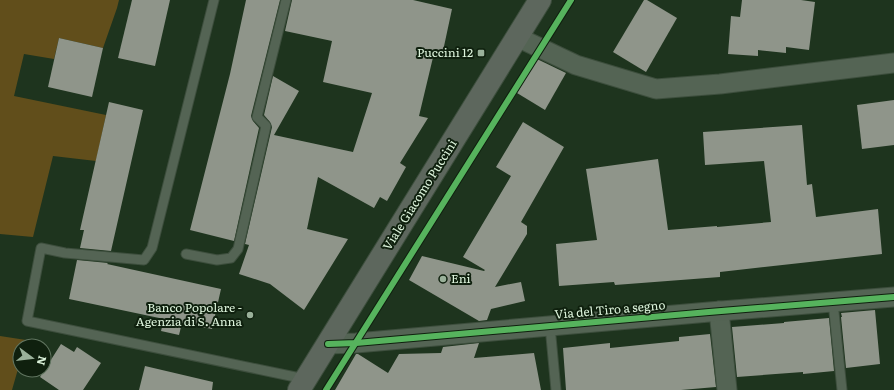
<svg xmlns="http://www.w3.org/2000/svg" width="894" height="390" viewBox="0 0 894 390" font-family="Literata,serif">
<style>
.green{fill:#614e1b}
.building{fill:#8f958a}
.lines{fill:none;stroke-linecap:round;stroke-linejoin:round}
.service-casing{stroke:#3d4e3d;stroke-width:11}
.minor-casing{stroke:#3d4e3d;stroke-width:21}
.primary-casing{stroke:#3d4e3d;stroke-width:24}
.service{stroke:#546454;stroke-width:9}
.minor{stroke:#546454;stroke-width:19}
.primary{stroke:#5d675d;stroke-width:22}
.cycleway-casing{stroke:#0f200e;stroke-width:8}
.cycleway{stroke:#56b35d;stroke-width:6}
.poi-dot{fill:#9ab19a;stroke:#0f200e;stroke-width:1.5}
.labels{text-anchor:middle;stroke-width:4;stroke-linejoin:round;paint-order:stroke}
.poi-label{font-size:12px;fill:#ddf4dc;stroke:#0f200e;text-anchor:end}
.street-label{font-size:12px;fill:#ddf4dc;stroke:#0f200e}
</style>
<rect width="100%" height="100%" fill="#1e341e"/>
<!-- green -->
<g class="green">
<path d="M0,0H119L117,8L103,48L59,38L54,59L24,54L14,96L106,115L96,161L53,156L33,237L0,234Z"/>
<path d="M0,336L26,340L24,346H20V362L12,390H0Z"/>
</g>
<!-- building -->
<g class="building">
<path d="M132,0H170L155,66L118,58Z"/>
<path d="M246,0H280L251,116L253,121L259,128L234,241L190,230L230,74Z"/>
<path d="M292,0H413L452,9L443,51L435,49L419,116L428,118L400,163L406,167L387,201L380,197L374,208L318,177L307,229L348,239L304,310L270,284L239,274L249,245L245,244L272,127L270,122L264,115L273,76L299,91L274,135L353,152L372,93L323,82L332,41L285,31Z"/>
<path d="M644,0H647L677,18L646,72L613,52Z"/>
<path d="M742,0H801L815,2L809,50L786,47V53L758,50V56L728,54L731,16L740,17Z"/>
<path d="M59,38L103,48L92,97L48,87Z"/>
<path d="M537,59L566,73L545,110L517,93Z"/>
<path d="M894,100V145L862,149L857,105Z"/>
<path d="M109,102L143,110L111,251L80,248L84,230H80Z"/>
<path d="M523,122L564,147L521,222L527,226V234L495,287L521,282L525,301L491,309L487,320L479,321L409,280L422,256L484,271L485,270L463,257L511,176L496,167Z"/>
<path d="M802,125L807,185L812,184L816,217L878,209L882,254L720,272V277L615,285L614,282L559,286L556,244L597,240L586,169L658,159L668,230L717,226V227L771,222L764,161L705,165L703,132Z"/>
<path d="M77,260L108,263L107,264L221,289L212,329L182,323L179,335L161,331L164,319L69,299Z"/>
<path d="M875,310L880,364L846,368L841,317H842L841,313Z"/>
<path d="M829,318L834,371L803,374V372L737,377L732,327L784,323V322Z"/>
<path d="M710,334L716,387L681,390H566L563,348L610,343V348L679,341V337Z"/>
<path d="M479,343L474,358L534,353L541,390H335L356,354H358L388,373L399,354L441,353L443,347Z"/>
<path d="M61,344L74,352L77,347L101,363L83,390H59L40,377Z"/>
<path d="M145,366L213,382L212,390H139Z"/>
</g>
<g class="lines">
<defs>
<g id="service">
<path d="M214,0L152,248L144,260L65,253L41,248L27,321L305,379"/>
<path d="M186,254L217,260L231,258L238,249L266,126L257,117L286,0"/>
<path d="M833,302L842,390"/>
<path d="M550,326L556,390"/>
</g>
<g id="minor">
<path d="M517,37L576,65L656,89L720,84L894,63"/>
<path d="M719,311L727,390"/>
<path d="M328,344L356,343L709,312L894,297"/>
</g>
<path id="primary" d="M299,390L540,0"/>
</defs>
<!-- service casing -->
<use href="#service" class="service-casing"/>
<!-- minor casing -->
<use href="#minor" class="minor-casing"/>
<!-- primary casing -->
<use href="#primary" class="primary-casing"/>
<!-- service -->
<use href="#service" class="service"/>
<!-- minor -->
<use href="#minor" class="minor"/>
<!-- primary -->
<use href="#primary" class="primary"/>
<defs>
<g id="cycleway">
<path d="M328,344L356,343L709,312L894,297"/>
<path d="M326,390L571,0"/>
</g>
</defs>
<!-- cycleway casing -->
<use href="#cycleway" class="cycleway-casing"/>
<!-- cycleway -->
<use href="#cycleway" class="cycleway"/>
</g>
<!-- markers -->
<g class="poi-dot">
<rect x="477" y="49" width="8" height="8" rx="2"/>
<circle cx="443" cy="279" r="4"/>
<circle cx="250" cy="315" r="4"/>
</g>
<g class="labels">
<!-- poi labels -->
<g class="poi-label">
<text x="473" y="57">Puccini 12</text>
<text x="451" y="283" text-anchor="start">Eni</text>
<text x="242" y="312">Banco Popolare -<tspan x="242" dy="14">Agenzia di S. Anna</tspan></text>
</g>
<!-- street labels -->
<g class="street-label">
<text transform="translate(420 195) rotate(-58)" y="4">Viale Giacomo Puccini</text>
<text transform="translate(610 310) rotate(-5)" y="4">Via del Tiro a segno</text>
</g>
</g>
<!-- north arrow -->
<g transform="translate(32 358) rotate(105)"><circle r="19" fill="#0f200e" stroke="#617560"/>
<path d="M0-3L7 15L0 10L-7 15Z" fill="#9ab19a"/>
<text y="-6" font-size="11" font-weight="bold" text-anchor="middle" fill="#ddf4dc">N</text>
</g>
</svg>
